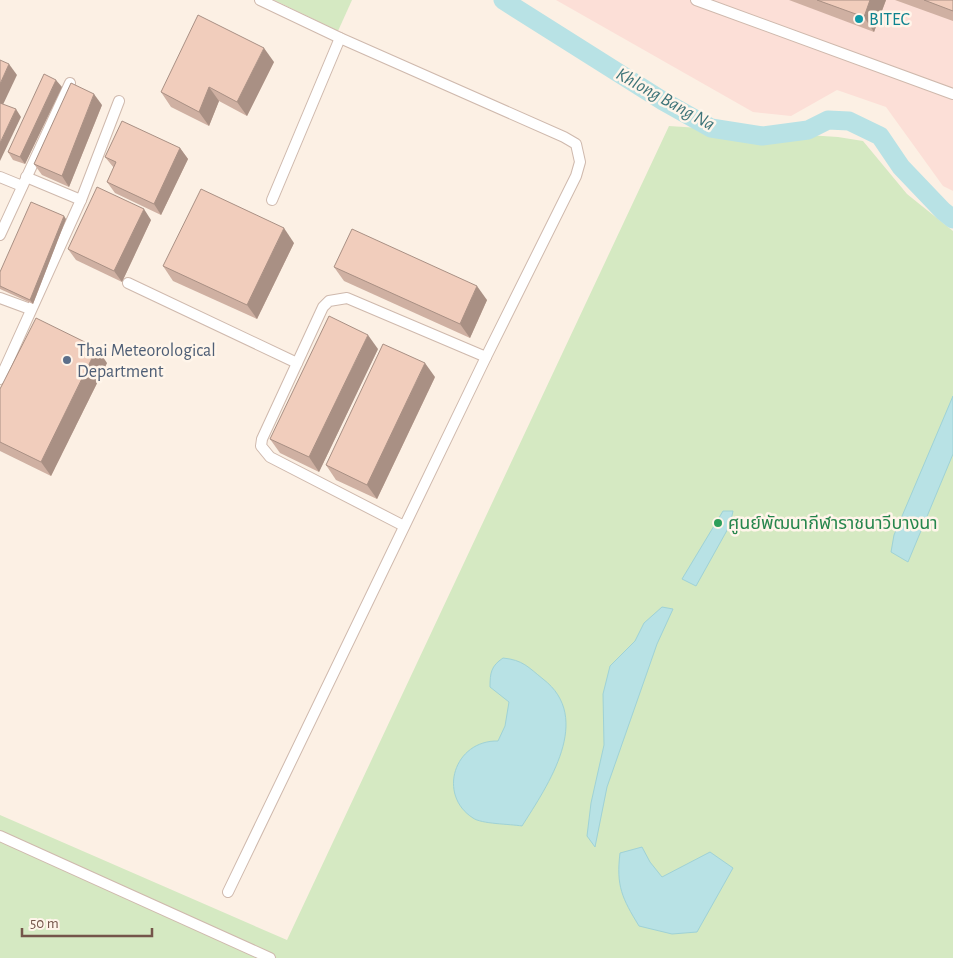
<svg xmlns="http://www.w3.org/2000/svg" width="953" height="958" viewBox="0 0 953 958" font-family="'Alegreya Sans','Noto Sans Thai',sans-serif">
<style>
.commercial{fill:#fcdfd7}
.green{fill:#d5e9c2}
.water{fill:#b8e2e5;stroke:#9fd2d6}
.lines{fill:none;stroke-linecap:round;stroke-linejoin:round}
.canal{stroke:#b8e2e5;stroke-width:19}
.service-casing{stroke:#cfb9ad;stroke-width:12}
.service{stroke:#fff;stroke-width:10}
.wall{fill:#cfb0a2}
.shaded-wall{fill:#a99084}
.building{fill:#f1cdbc;stroke:#a99084}
.culture-dot{fill:#0f9aa8;stroke:#fff5ea;stroke-width:2}
.service-dot{fill:#5c6f8a;stroke:#fff5ea;stroke-width:2}
.leisure-dot{fill:#2e9e5b;stroke:#fff5ea;stroke-width:2}
.labels{text-anchor:middle;stroke-width:5;stroke-linejoin:round;paint-order:stroke}
.culture-label{font-size:18px;fill:#0d838f;stroke:#fff5ea;text-anchor:start}
.service-label{font-size:18px;fill:#4e5e75;stroke:#fff5ea;text-anchor:start}
.leisure-label{font-size:18px;fill:#27864d;stroke:#fff5ea;text-anchor:start}
.water-label{font-size:19px;font-style:italic;fill:#3e7479;stroke:#fff5ea}
</style>
<rect width="100%" height="100%" fill="#fcf0e4"/>
<!-- commercial -->
<path class="commercial" d="M556,0H953V191L943,186L886,107L837,90L791,116L753,112Z"/>
<!-- green -->
<g class="green">
<path d="M274,0H352L338,31Z"/>
<path d="M669,126L838,137L863,141L907,194L953,231V958H0V815L287,940Z"/>
</g>
<!-- water -->
<g class="water">
<path d="M953,396V454L908,562L891,552L894,535Z"/>
<path d="M723,511H733L730,525L696,586L682,579Z"/>
<path d="M662,607L673,609L657,644L607,787L595,847L587,836L591,803L604,745L603,694L610,666L635,641L644,623Z"/>
<path d="M503,658C523,660 528,667 543,679C594,718 548,785 522,826C510,824 481,824 473,818C437,795 454,740 498,741L505,726L509,702L490,687C490,673 491,666 503,658Z"/>
<path d="M642,847L650,862L662,877L710,852L733,868L697,932L672,934L639,926C622,898 616,886 620,853Z"/>
</g>
<g class="lines">
<!-- canal -->
<path class="canal" d="M503,0L663,101L711,128L762,136L808,130L828,120L849,121L880,136L901,167L943,211L953,219"/>
<defs>
<g id="service">
<path d="M696,0L953,94"/>
<path d="M0,177L22,186"/>
<path d="M26,177L81,200"/>
<path d="M272,200L340,38"/>
<path d="M0,235L70,83"/>
<path d="M128,283L297,363"/>
<path d="M0,298L30,309"/>
<path d="M0,379L81,200L119,101"/>
<path d="M404,526L270,457L261,446L262,439L323,307L329,301L347,298L486,357"/>
<path d="M0,836L270,958"/>
<path d="M228,892L486,357L576,176L580,162L576,144L564,137L340,38L260,0"/>
</g>
</defs>
<!-- service casing -->
<use href="#service" class="service-casing"/>
<!-- service -->
<use href="#service" class="service"/>
</g>
<!-- wall -->
<g class="wall">
<path d="M789,0H886L874,32Z"/>
<path d="M895,0H953V21Z"/>
<path d="M274,62L247,116L219,101L209,126L171,107L161,92Z"/>
<path d="M62,87L25,164L13,160L8,152Z"/>
<path d="M102,105L69,187L42,175L34,164Z"/>
<path d="M180,148L188,159L161,215L115,193L107,182L114,168L105,157Z"/>
<path d="M66,219L33,304L0,289V272Z"/>
<path d="M151,220L122,282L76,260L68,249Z"/>
<path d="M294,243L257,319L173,281L163,266Z"/>
<path d="M334,267L487,300L470,338L344,281Z"/>
<path d="M378,349L319,472L280,453L270,439Z"/>
<path d="M107,363L51,476L0,451V389Z"/>
<path d="M435,377L377,499L336,480L326,465Z"/>
</g>
<!-- shaded-wall -->
<g class="shaded-wall">
<path d="M870,0H886L874,32L864,17Z"/>
<path d="M264,48L274,62L247,116L237,102Z"/>
<path d="M9,64L17,75L0,111V84Z"/>
<path d="M56,80L62,87L25,164L20,157Z"/>
<path d="M209,87L219,101L209,126L199,112Z"/>
<path d="M94,94L102,105L69,187L62,176Z"/>
<path d="M16,109L21,117L0,161V143Z"/>
<path d="M180,148L188,159L161,215L154,204Z"/>
<path d="M144,209L151,220L122,282L114,271Z"/>
<path d="M64,216L66,219L33,304L30,300Z"/>
<path d="M284,228L294,243L257,319L247,305Z"/>
<path d="M477,286L487,300L470,338L460,324Z"/>
<path d="M368,335L378,349L319,472L309,457Z"/>
<path d="M97,348L107,363L51,476L41,462Z"/>
<path d="M425,363L435,377L377,499L367,485Z"/>
</g>
<!-- building -->
<g class="building">
<path d="M817,0H870L864,17Z"/>
<path d="M924,0H953V11Z"/>
<path d="M198,15L264,48L237,102L209,87L199,112L161,92Z"/>
<path d="M0,60L9,64L0,84Z"/>
<path d="M44,74L56,80L20,157L8,152Z"/>
<path d="M71,83L94,94L62,176L34,164Z"/>
<path d="M0,103L16,109L0,143Z"/>
<path d="M122,121L180,148L154,204L107,182L116,162L105,157Z"/>
<path d="M97,187L144,209L114,271L68,249Z"/>
<path d="M201,189L284,228L247,305L163,266Z"/>
<path d="M31,202L64,216L30,300L0,286V272Z"/>
<path d="M352,229L477,286L460,324L334,267Z"/>
<path d="M329,316L368,335L309,457L270,439Z"/>
<path d="M36,318L97,348L41,462L0,442V389Z"/>
<path d="M383,344L425,363L367,485L326,465Z"/>
</g>
<!-- markers -->
<circle class="culture-dot" cx="859" cy="19" r="5"/>
<circle class="service-dot" cx="67" cy="360" r="5"/>
<circle class="leisure-dot" cx="718" cy="523" r="5"/>
<g class="labels">
<!-- culture labels -->
<g class="culture-label">
<text x="869" y="25">BITEC</text>
</g>
<!-- service labels -->
<g class="service-label">
<text x="77" y="356">Thai Meteorological<tspan x="77" dy="21">Department</tspan></text>
</g>
<!-- leisure labels -->
<g class="leisure-label">
<text x="728" y="529">ศูนย์พัฒนากีฬาราชนาวีบางนา</text>
</g>
<!-- water labels -->
<g class="water-label">
<text transform="translate(666 98) rotate(29)" y="7">Khlong Bang Na</text>
</g>
</g>
<!-- scale -->
<path d="M22 928v8h130v-8" fill="none" stroke="#74554a" stroke-width="2.5"/>
<text x="30" y="928" font-size="15" fill="#74554a" stroke="#fff5ea" stroke-width="4" paint-order="stroke">50 m</text>
</svg>
